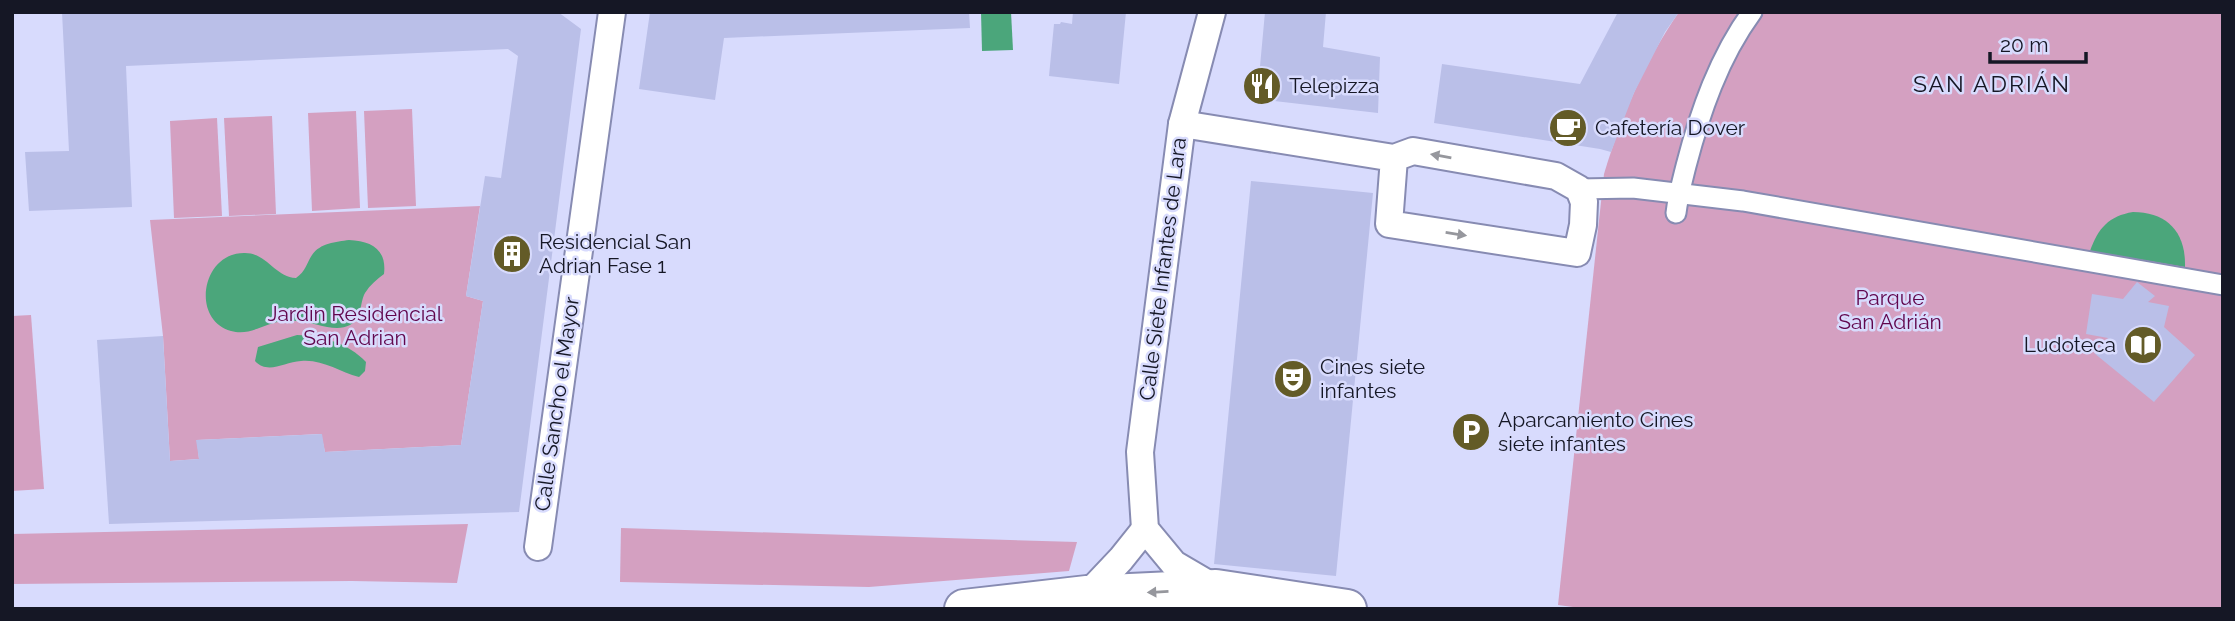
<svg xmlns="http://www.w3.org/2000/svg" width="2235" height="621" viewBox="0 0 2235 621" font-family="Raleway,sans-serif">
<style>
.green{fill:#d4a0c1}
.water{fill:#4ba67b}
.building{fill:#babfe8}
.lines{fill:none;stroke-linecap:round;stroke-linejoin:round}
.pedestrian-casing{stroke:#878bb2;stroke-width:23}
.minor-casing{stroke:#878bb2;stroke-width:30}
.primary-casing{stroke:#878bb2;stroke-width:42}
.pedestrian{stroke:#fff;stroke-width:19}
.minor{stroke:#fff;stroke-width:26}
.primary{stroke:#fff;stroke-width:38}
.oneway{fill:#96979d}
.labels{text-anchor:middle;stroke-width:5;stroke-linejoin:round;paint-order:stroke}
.poi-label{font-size:21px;fill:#151725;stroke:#d8dbfd;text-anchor:start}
.street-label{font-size:21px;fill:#151725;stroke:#d8dbfd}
.park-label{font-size:21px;fill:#61064d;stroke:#d8dbfd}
.neighbourhood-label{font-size:23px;letter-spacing:2px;fill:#151725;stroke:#d8dbfd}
</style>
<rect width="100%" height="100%" fill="#d8dbfd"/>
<!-- green -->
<g class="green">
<path d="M1679,12H2223V609H1588L1558,605L1604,174C1621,117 1645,61 1679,12Z"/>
<path d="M412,109L416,206L368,208L364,111Z"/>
<path d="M356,111L360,208L312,211L308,113Z"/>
<path d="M272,116L276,214L229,216L224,118Z"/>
<path d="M217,118L222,216L174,218L170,121Z"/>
<path d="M480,206L466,296L483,301L461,445L325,452L321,434L197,440L199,459L170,461L163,336L150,220Z"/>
<path d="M31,315L44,489L12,491V316Z"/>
<path d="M468,524L457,583L352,581L12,584V534Z"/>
<path d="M621,528L1077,542L1069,571L869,587L620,582Z"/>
</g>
<!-- water -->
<g class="water">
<path d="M981,12H1011L1013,50L982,51Z"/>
<path d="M2133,212C2167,212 2186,232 2185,267L2090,251C2098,228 2109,216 2133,212Z"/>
<path d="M349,240C371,241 387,249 384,274C377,279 370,285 365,293C359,304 363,318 350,325C335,333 314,322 298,321C293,321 287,320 282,321C263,324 250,336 231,331C190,319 202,252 245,253C267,253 275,277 296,278C306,271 306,264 312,255C320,243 336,242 349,240Z"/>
<path d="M297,335C323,336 348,343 366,362L365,371L359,377C339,372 323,359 301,361C284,362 268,375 255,361L258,347Z"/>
</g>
<!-- building -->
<g class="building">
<path d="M62,12H558L581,29L519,512L109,524L97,340L163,336L170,461L199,459L196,440L322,434L325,452L461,445L483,301L466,296L485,176L501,178L518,56L508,49L126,66L132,207L29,211L25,152L69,151Z"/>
<path d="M650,12H969L970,28L724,38L715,100L639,89Z"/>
<path d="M1073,12H1126L1119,84L1049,76L1054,24H1060L1061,22L1072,24Z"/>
<path d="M1265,12H1326L1323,47L1380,57L1378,113L1257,99Z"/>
<path d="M1618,12H1679L1665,32L1634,93L1611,152L1600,149L1434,123L1442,64L1580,84Z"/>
<path d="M1251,181L1373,193L1336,576L1214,564Z"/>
<path d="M2137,282L2155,296L2148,302L2169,306L2164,327L2195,355L2154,402L2094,353L2108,338L2086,334L2092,294L2123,299Z"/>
</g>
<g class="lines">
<defs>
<g id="pedestrian">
<path d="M1579,189L1633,188L1743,201L2223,285"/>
<path d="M1676,213C1678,196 1682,182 1686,166C1700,112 1719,57 1752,12"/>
</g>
<g id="minor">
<path d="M1212,12L1182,124L1140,452L1145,529L1174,564L1215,588"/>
<path d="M1182,124L1394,158L1413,151L1556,176L1579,189L1584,202L1583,225L1577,253L1389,224L1394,158"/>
<path d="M538,547L612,12"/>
<path d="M1087,595L1121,559L1145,529"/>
</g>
<path id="primary" d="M964,609L1087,595L1216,589L1347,609"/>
</defs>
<!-- pedestrian casing -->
<use href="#pedestrian" class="pedestrian-casing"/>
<!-- minor casing -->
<use href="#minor" class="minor-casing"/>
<!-- primary casing -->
<use href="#primary" class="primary-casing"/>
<!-- pedestrian -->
<use href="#pedestrian" class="pedestrian"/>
<!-- minor -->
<use href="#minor" class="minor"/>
<!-- primary -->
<use href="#primary" class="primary"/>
</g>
<!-- one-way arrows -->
<defs><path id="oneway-solid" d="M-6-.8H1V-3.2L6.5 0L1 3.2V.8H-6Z" transform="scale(1.75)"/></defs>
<g class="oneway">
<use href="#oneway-solid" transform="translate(1441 156) rotate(-170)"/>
<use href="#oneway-solid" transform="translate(1456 234) rotate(9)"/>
<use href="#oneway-solid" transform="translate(1158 592) rotate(177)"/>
</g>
<!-- icons -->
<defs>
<symbol id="restaurant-disc" viewBox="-11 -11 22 22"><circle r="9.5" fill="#635b27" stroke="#d8dbfd"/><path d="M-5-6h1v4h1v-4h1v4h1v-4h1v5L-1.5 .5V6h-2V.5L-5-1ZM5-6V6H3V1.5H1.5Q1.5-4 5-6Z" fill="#fff"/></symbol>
<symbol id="cafe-disc" viewBox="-11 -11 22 22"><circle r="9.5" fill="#635b27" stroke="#d8dbfd"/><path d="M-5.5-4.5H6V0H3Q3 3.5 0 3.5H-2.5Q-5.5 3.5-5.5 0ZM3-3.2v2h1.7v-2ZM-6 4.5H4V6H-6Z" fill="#fff"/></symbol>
<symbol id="building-disc" viewBox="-11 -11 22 22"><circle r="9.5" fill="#635b27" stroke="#d8dbfd"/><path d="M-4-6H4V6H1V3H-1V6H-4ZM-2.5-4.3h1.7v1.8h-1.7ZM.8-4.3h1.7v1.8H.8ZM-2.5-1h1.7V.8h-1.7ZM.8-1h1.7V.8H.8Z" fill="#fff"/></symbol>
<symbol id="library-disc" viewBox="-11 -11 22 22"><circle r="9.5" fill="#635b27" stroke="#d8dbfd"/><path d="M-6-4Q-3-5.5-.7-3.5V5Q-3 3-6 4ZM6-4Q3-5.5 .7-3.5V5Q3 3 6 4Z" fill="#fff"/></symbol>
<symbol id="theatre-disc" viewBox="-11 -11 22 22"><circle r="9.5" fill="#635b27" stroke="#d8dbfd"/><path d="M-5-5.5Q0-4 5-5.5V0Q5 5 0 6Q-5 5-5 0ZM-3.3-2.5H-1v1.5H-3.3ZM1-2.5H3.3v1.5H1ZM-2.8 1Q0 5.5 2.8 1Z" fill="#fff"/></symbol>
<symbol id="parking-disc" viewBox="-11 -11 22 22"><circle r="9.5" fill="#635b27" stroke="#d8dbfd"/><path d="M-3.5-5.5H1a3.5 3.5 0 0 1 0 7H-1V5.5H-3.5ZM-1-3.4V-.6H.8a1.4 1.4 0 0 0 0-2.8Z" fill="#fff"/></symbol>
</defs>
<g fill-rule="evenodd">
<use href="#restaurant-disc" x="1240" y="64" width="44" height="44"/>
<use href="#cafe-disc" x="1546" y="106" width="44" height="44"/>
<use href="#building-disc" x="490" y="232" width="44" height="44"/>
<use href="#library-disc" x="2121" y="323" width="44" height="44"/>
<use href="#theatre-disc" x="1271" y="357" width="44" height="44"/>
<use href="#parking-disc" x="1449" y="410" width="44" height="44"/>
</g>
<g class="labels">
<!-- poi labels -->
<g class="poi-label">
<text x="1289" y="93">Telepizza</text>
<text x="1595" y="135">Cafetería Dover</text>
<text x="539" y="249">Residencial San<tspan x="539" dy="24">Adrian Fase 1</tspan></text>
<text x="2116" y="352" text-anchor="end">Ludoteca</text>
<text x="1320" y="374">Cines siete<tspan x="1320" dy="24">infantes</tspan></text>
<text x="1498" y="427">Aparcamiento Cines<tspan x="1498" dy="24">siete infantes</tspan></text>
</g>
<!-- street labels -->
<g class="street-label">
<text transform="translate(1163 269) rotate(-83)" y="7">Calle Siete Infantes de Lara</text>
<text transform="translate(557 404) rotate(-82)" y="7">Calle Sancho el Mayor</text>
</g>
<!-- park labels -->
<g class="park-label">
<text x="1890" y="305">Parque<tspan x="1890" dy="24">San Adrián</tspan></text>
<text x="355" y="321">Jardin Residencial<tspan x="355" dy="24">San Adrian</tspan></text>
</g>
<!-- neighbourhood labels -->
<g class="neighbourhood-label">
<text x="1992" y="92">SAN ADRIÁN</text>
</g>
</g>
<!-- border -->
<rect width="2235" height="621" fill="none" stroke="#151725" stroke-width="28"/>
<!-- scale -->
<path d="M1990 52v10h96v-10" fill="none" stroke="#151725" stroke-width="3.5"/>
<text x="2000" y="52" font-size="21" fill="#151725" stroke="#d8dbfd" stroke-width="5" paint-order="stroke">20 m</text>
</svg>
